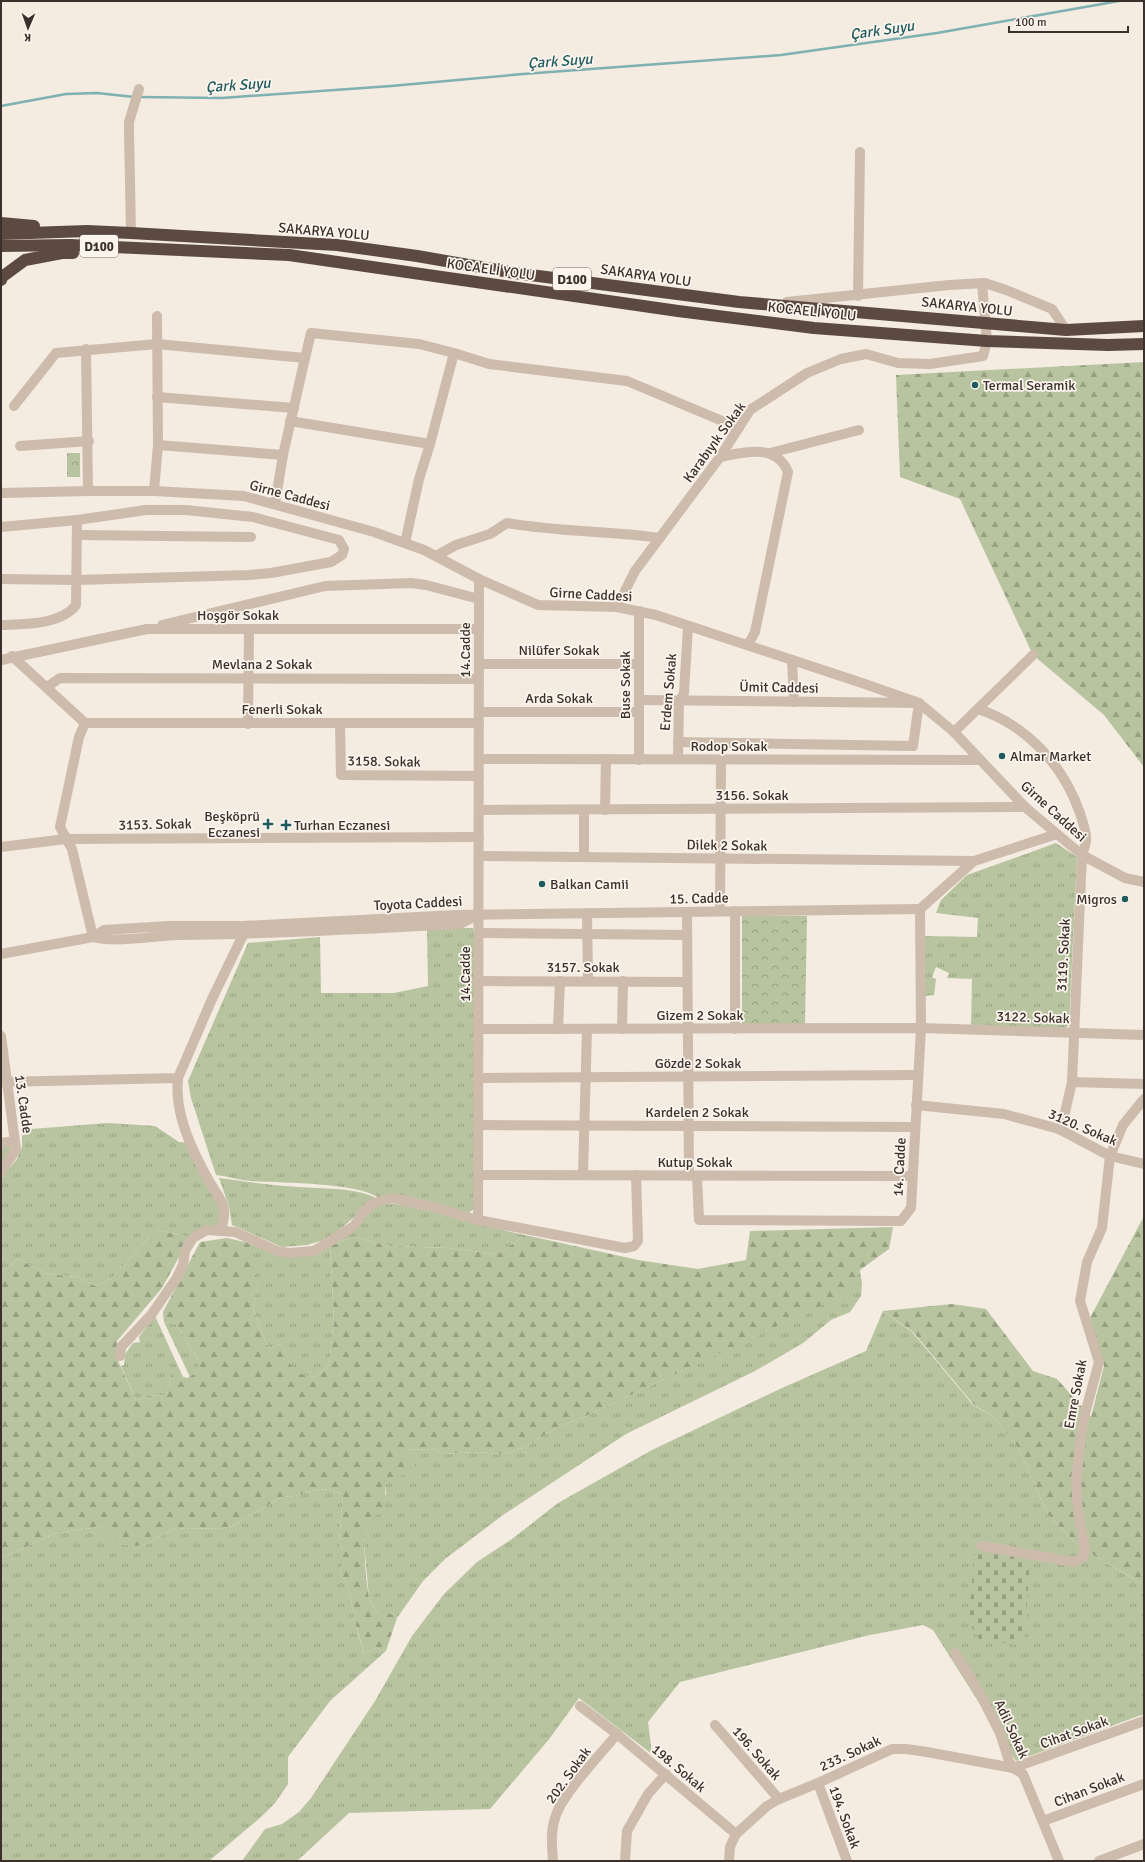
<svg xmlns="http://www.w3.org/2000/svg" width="1145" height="1862" viewBox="0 0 1145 1862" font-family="Signika,sans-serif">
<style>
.grass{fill:url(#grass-tufts)}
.forest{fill:url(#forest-firs)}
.cemetery{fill:url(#cemetery-stones)}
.park{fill:url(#park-crowns)}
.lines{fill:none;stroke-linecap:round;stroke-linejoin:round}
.stream{stroke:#7fb0b2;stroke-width:2.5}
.minor{stroke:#cdbbac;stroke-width:10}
.highway{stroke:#5c4a42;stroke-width:12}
.poi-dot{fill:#1f5a5e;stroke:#fbf5ee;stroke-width:1.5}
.labels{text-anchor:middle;stroke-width:3.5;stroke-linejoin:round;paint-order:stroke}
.shield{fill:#fbf5ee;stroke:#756b66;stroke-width:1}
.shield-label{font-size:13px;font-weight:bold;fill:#3b302b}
.street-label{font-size:14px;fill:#3b302b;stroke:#fbf5ee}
.poi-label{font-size:14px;fill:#3b302b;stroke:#fbf5ee;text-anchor:start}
.water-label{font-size:15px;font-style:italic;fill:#1f5a5e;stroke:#fbf5ee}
</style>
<defs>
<pattern id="grass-tufts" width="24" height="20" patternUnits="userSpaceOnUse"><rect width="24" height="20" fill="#b8c4a0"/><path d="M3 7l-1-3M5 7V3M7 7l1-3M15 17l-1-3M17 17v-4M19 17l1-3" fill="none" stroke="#97a083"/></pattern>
<pattern id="forest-firs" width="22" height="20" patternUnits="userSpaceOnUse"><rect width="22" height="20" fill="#b8c4a0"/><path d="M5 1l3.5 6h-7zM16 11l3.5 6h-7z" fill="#97a083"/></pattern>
<pattern id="cemetery-stones" width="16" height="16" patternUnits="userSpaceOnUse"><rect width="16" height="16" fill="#b8c4a0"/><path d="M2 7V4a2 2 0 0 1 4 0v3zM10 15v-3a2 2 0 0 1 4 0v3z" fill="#97a083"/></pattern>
<pattern id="park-crowns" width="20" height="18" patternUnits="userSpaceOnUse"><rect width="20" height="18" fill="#b8c4a0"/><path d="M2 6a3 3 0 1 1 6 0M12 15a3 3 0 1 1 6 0" fill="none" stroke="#97a083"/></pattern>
</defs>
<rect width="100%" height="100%" fill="#f4ebe1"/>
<!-- grass -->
<g class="grass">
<path d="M1056,843L1077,857L1069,1025L1065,1028L971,1026L972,979L947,978L949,973L936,967L932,977L936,979L934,995L923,996L924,936L977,937L978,918L936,913L941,900L967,875Z"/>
<path d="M458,928H473L474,933V1209L468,1213L378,1197C352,1182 282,1183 250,1181C238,1180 227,1176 216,1175L191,1098L188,1081L248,943L320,937L321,993H394L428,986L427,930Z"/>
<path d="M108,1123L155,1126L179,1142L193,1143L225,1222L190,1237L156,1230L112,1278L95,1286L78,1277L48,1274L18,1259L1,1273V1178L17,1159L22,1147V1137L24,1131L31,1129Z"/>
<path d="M1,1146H10L11,1148L1,1169Z"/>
<path d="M219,1178C246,1182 272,1185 298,1187C323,1189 351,1187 374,1197V1200L330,1238L307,1245L282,1247L232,1225L229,1206Z"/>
<path d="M380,1203C430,1205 476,1225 525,1235L498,1254L449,1248L390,1246L353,1237L330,1246L334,1320L329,1365L315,1377L295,1374L281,1344L268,1348L253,1308L258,1288L249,1243L301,1253L367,1214Z"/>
<path d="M860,1270L862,1284L861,1296L850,1312L831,1320L803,1343L755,1371L626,1434L503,1515L445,1559L423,1581L397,1618L393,1614H378L369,1598L364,1542L369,1519L386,1494L385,1484L397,1477L405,1450L432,1449L443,1454L472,1452L505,1454L523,1448L560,1426L586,1416L847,1293Z"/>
<path d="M883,1311L912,1332L973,1405L994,1417L1019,1449L1048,1515L1080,1547L1144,1585V1714L1016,1761L933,1630L923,1625L870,1635L680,1682L648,1722L652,1754L579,1698L550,1738L490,1809L349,1813L297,1861H242L265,1829L282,1824L299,1812L311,1798L375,1701L412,1636L444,1594L477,1562L512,1539L558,1503L652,1450L782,1388L866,1351Z"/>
<path d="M155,1316L183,1377L172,1374L166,1395L148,1396L136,1400L121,1366L124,1365L125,1354L133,1343L140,1342L139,1337Z"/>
<path d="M164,1322L176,1324L198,1360V1372L190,1377Z"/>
<path d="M319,1489L333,1490L343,1495L339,1543L343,1551V1562L340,1572C351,1587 352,1608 356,1626C358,1635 362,1643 363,1653L377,1648L386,1651L330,1701L288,1757V1784L275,1803L260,1818L209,1861H1V1558L56,1533L106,1526L143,1546L172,1530L185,1528L219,1529L232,1526L282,1497L294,1496Z"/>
</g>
<!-- forest -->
<g class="forest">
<path d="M1144,362V767L1104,715L1033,655L960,499L900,477L896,375Z"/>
<path d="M1144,1216V1585L1080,1547L1048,1515L1019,1449L994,1417L974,1405L913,1332L883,1311L952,1304L986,1309L1033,1371L1057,1379L1091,1417L1104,1366L1090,1318Z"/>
<path d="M893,1227L889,1249L860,1270L848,1293L586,1416L560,1426L523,1448L505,1454L472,1452L443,1454L432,1449L405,1450L417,1468L385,1484V1510L369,1520L364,1542L366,1577L369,1598L378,1614H393L397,1618L386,1651L377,1648L363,1653C362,1643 359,1636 356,1626C352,1608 351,1587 340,1572L343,1562V1551L339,1543L343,1495L333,1490L319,1489L294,1496L282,1497L232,1526L219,1529L185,1528L172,1530L143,1546L122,1545L107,1539L106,1526L56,1533L1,1558V1273L18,1259L48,1274L78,1277L95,1286L112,1278L156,1230L190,1237L162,1288L117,1341L119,1363L136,1400L148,1396L166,1395L172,1373L187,1378L198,1372V1360L176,1324L164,1322L163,1312L200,1242L227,1238L249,1243L252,1250L258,1288L253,1308L268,1348L281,1344L295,1373L315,1377L329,1365L334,1320L330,1246L353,1237L390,1246L449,1248L498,1254L525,1235L638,1260L698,1269L746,1260L750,1231Z"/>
</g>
<!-- cemetery -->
<path class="cemetery" d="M981,1546L1030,1557L1025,1635L1017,1645L979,1639L969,1622L974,1556Z"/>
<!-- park -->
<g class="park">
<rect x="67" y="453" width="13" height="24"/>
<path d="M742,916H807L805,1024H742Z"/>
</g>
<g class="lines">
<!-- stream -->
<g class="stream">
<path d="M139,97L222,98L391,86L523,74L781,55L937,33L1119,1"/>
<path d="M1,106L66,94L97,93L134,97"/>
</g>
<!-- minor -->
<g class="minor">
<path d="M131,233L129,132V122L139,89"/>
<path d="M858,296L860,152"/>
<path d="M787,302L949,285L985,283L1006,290L1052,309L1066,330"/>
<path d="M86,349L88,491"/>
<path d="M454,353L489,364L627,381L739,428"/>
<path d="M157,397L294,408"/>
<path d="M14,406L56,353L157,344L305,358L283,455L275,504"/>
<path d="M290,421L430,444L454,353L419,344L311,333L305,358"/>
<path d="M158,445L283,455"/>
<path d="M20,446L89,441"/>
<path d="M770,453L859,430"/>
<path d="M720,457C745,452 776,443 788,472L755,632L748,645"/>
<path d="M154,491L158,445L157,316"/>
<path d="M1,493L88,491H154L244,496L374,532L424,550L479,579L538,605L617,607L656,615L862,683L919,703L954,732L1025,807L1082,855L1125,878L1144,882"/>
<path d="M1,527L77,520L146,510H186L253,517L339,540L344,549L342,555L331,562L271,573L249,575L76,580L1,579"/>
<path d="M77,535L251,537"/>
<path d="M405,543L419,479L430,444"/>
<path d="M436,556L456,545L490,534L507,523C558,532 609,531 660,538"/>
<path d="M617,607L635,571L720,457L750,410L807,373L841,359L866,354L898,363L930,364L983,356L987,341L982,283"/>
<path d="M1,625C24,624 61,625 76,605L77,520"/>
<path d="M162,625L325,586L411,583L426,585L479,599"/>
<path d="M12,656L85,723L79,737L60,827L72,849L93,937"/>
<path d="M1,660L147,629H479"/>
<path d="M792,660L794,702"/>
<path d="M479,664H639"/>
<path d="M47,687L60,678L479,679"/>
<path d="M639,700L919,703L913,746L678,742"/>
<path d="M978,709C1027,725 1063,765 1080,813C1082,821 1087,832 1086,840C1086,845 1083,851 1082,855L1072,1082L1063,1121L1059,1129"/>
<path d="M479,712H639"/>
<path d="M85,723H479"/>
<path d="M340,723L341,775L479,776"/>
<path d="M248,724L249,629"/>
<path d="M954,732L1033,655"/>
<path d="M479,759L980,760"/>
<path d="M678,759L679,703L684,693L688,626"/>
<path d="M639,760V611"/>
<path d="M479,810L1025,807"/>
<path d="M584,810V857"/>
<path d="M605,810L606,759"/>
<path d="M1,847L66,839L479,837"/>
<path d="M479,856L974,861"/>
<path d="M920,909L974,861L1057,834"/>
<path d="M720,911L721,760"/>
<path d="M687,912L689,1176"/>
<path d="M587,913L588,981"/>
<path d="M479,933L687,935"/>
<path d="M93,937L104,930L168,926H242L456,915L920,909"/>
<path d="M1,954L93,937C120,943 150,936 178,935C272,934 366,929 460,924L475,916"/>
<path d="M478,981L687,982"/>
<path d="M479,1029L921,1028L1144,1035"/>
<path d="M558,1029L560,981"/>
<path d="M622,1029L623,981"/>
<path d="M735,1029V911"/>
<path d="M1,1036L16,1150L1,1171"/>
<path d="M178,1078C174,1114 192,1150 209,1181C214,1190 222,1199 224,1208C225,1215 223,1223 221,1230"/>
<path d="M479,1078L918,1075"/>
<path d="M1,1082L178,1078L212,999L243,935V930"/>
<path d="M1072,1082L1144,1084"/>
<path d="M916,1105L1004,1114L1059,1129L1110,1156L1144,1164"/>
<path d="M478,1125L915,1127"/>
<path d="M1,1143L15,1141"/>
<path d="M478,1175L912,1176"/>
<path d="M583,1175L587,1029"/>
<path d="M697,1176L699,1220L901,1221L911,1208L921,1028L920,909"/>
<path d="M478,1220L479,579"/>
<path d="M120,1356L121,1347L151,1315L176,1279L183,1265L185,1251L193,1238L207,1230L235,1232L277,1251L289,1253L314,1251L354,1226L365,1210L374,1203L392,1198L429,1206L478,1220L625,1248L634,1246L638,1241L636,1175"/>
<path d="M981,1546L1074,1562L1083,1557L1085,1549L1078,1512L1076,1480L1083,1421L1099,1362L1080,1301L1087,1262L1102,1228L1110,1156L1123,1125L1144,1099"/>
<path d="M955,1653L977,1688L1000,1733L1009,1761L1013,1768L1023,1774L1059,1861"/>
<path d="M580,1706L617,1734L736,1834L730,1847L729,1861"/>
<path d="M715,1725L779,1799"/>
<path d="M818,1783L847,1861"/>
<path d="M1043,1821L1144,1784"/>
<path d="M736,1834L767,1806L779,1799L818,1783L892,1749H906L927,1752L1013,1768L1144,1721"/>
<path d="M553,1861C552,1845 550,1831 556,1815C564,1792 601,1754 617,1734"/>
<path d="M625,1861L627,1831L648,1794L666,1774"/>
<path d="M1099,1861L1144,1844"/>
</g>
<!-- highway -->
<g class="highway">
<path d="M1,223L34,226"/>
<path d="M1,234L87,231L131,233L337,245L417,256L515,273L739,302L1066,330L1144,326"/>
<path d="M1,246L70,245L289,255L678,311L814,328L987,341L1108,345L1144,344"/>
<path d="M1,280L2,277L25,260L62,253H73"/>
</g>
</g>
<!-- markers -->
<g class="poi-dot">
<circle cx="975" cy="385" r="4"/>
<circle cx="1002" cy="756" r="4"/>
<path d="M266 818h4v4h4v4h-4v4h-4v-4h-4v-4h4z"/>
<path d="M284 819h4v4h4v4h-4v4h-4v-4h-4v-4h4z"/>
<circle cx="542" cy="884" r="4"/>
<circle cx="1125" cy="899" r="4"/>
</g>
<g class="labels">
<!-- shield labels -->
<g class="shield">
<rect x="80" y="235" width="38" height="22" rx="3"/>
<rect x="553" y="268" width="38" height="22" rx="3"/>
</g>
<g class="shield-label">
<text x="99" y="251">D100</text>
<text x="572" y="284">D100</text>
</g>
<!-- street labels -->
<g class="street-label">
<text transform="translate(324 231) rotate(5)" y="5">SAKARYA YOLU</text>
<text transform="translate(491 269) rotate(8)" y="5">KOCAELİ YOLU</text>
<text transform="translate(646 275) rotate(8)" y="5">SAKARYA YOLU</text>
<text transform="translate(967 306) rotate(6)" y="5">SAKARYA YOLU</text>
<text transform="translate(812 311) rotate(6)" y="5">KOCAELİ YOLU</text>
<text transform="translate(714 442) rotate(-54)" y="5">Karabıyık Sokak</text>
<text transform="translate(290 495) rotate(15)" y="5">Girne Caddesi</text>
<text transform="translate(591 594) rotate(3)" y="5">Girne Caddesi</text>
<text x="238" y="620">Hoşgör Sokak</text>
<text transform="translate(465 650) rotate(-90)" y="5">14.Cadde</text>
<text x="559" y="655">Nilüfer Sokak</text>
<text x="262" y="669">Mevlana 2 Sokak</text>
<text transform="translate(625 685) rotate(-90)" y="5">Buse Sokak</text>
<text transform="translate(779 687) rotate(1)" y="5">Ümit Caddesi</text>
<text transform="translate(668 692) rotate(-85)" y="5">Erdem Sokak</text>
<text x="559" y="703">Arda Sokak</text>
<text x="282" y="714">Fenerli Sokak</text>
<text x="729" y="751">Rodop Sokak</text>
<text transform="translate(384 761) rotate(1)" y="5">3158. Sokak</text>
<text x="752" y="800">3156. Sokak</text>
<text transform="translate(1054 811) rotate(42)" y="5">Girne Caddesi</text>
<text transform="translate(155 824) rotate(-1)" y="5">3153. Sokak</text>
<text transform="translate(727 845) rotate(1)" y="5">Dilek 2 Sokak</text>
<text transform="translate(699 898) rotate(-1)" y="5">15. Cadde</text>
<text transform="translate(418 903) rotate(-3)" y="5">Toyota Caddesi</text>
<text transform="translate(1063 955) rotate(-87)" y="5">3119. Sokak</text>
<text x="583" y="972">3157. Sokak</text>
<text transform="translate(465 974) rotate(-90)" y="5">14.Cadde</text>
<text x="700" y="1020">Gizem 2 Sokak</text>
<text transform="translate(1033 1017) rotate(2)" y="5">3122. Sokak</text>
<text x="698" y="1068">Gözde 2 Sokak</text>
<text transform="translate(24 1104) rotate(82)" y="5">13. Cadde</text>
<text x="697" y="1117">Kardelen 2 Sokak</text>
<text transform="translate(1083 1127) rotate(23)" y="5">3120. Sokak</text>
<text x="695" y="1167">Kutup Sokak</text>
<text transform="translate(899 1167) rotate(-87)" y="5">14. Cadde</text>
<text transform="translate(1075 1394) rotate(-79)" y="5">Emre Sokak</text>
<text transform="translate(1012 1729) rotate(65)" y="5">Adil Sokak</text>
<text transform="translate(1074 1732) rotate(-20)" y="5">Cihat Sokak</text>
<text transform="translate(757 1753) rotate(49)" y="5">196. Sokak</text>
<text transform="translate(850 1753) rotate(-25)" y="5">233. Sokak</text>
<text transform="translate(679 1768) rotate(40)" y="5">198. Sokak</text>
<text transform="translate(568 1775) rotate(-54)" y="5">202. Sokak</text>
<text transform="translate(1089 1789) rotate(-21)" y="5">Cihan Sokak</text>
<text transform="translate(845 1817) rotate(70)" y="5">194. Sokak</text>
</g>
<!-- poi labels -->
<g class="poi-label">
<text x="983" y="390">Termal Seramik</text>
<text x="1010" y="761">Almar Market</text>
<text x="260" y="821" text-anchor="end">Beşköprü<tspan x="260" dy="16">Eczanesi</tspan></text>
<text x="294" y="830">Turhan Eczanesi</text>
<text x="550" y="889">Balkan Camii</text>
<text x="1117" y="904" text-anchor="end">Migros</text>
</g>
<!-- water labels -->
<g class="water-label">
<text transform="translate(882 30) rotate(-8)" y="5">Çark Suyu</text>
<text transform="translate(560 61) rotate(-4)" y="5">Çark Suyu</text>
<text transform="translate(238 85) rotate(-4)" y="5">Çark Suyu</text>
</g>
</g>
<!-- border -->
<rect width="1145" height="1862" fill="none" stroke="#3b302b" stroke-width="4"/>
<!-- north arrow -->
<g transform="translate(28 28) rotate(182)" stroke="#fbf5ee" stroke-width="3" paint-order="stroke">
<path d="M0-3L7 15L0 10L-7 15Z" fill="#3b302b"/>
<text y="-6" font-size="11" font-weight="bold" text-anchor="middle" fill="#3b302b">K</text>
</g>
<!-- scale -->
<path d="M1009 26v6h119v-6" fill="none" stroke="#3b302b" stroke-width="2"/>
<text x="1015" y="26" font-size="12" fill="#3b302b" stroke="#fbf5ee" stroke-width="3" paint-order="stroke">100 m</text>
</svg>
